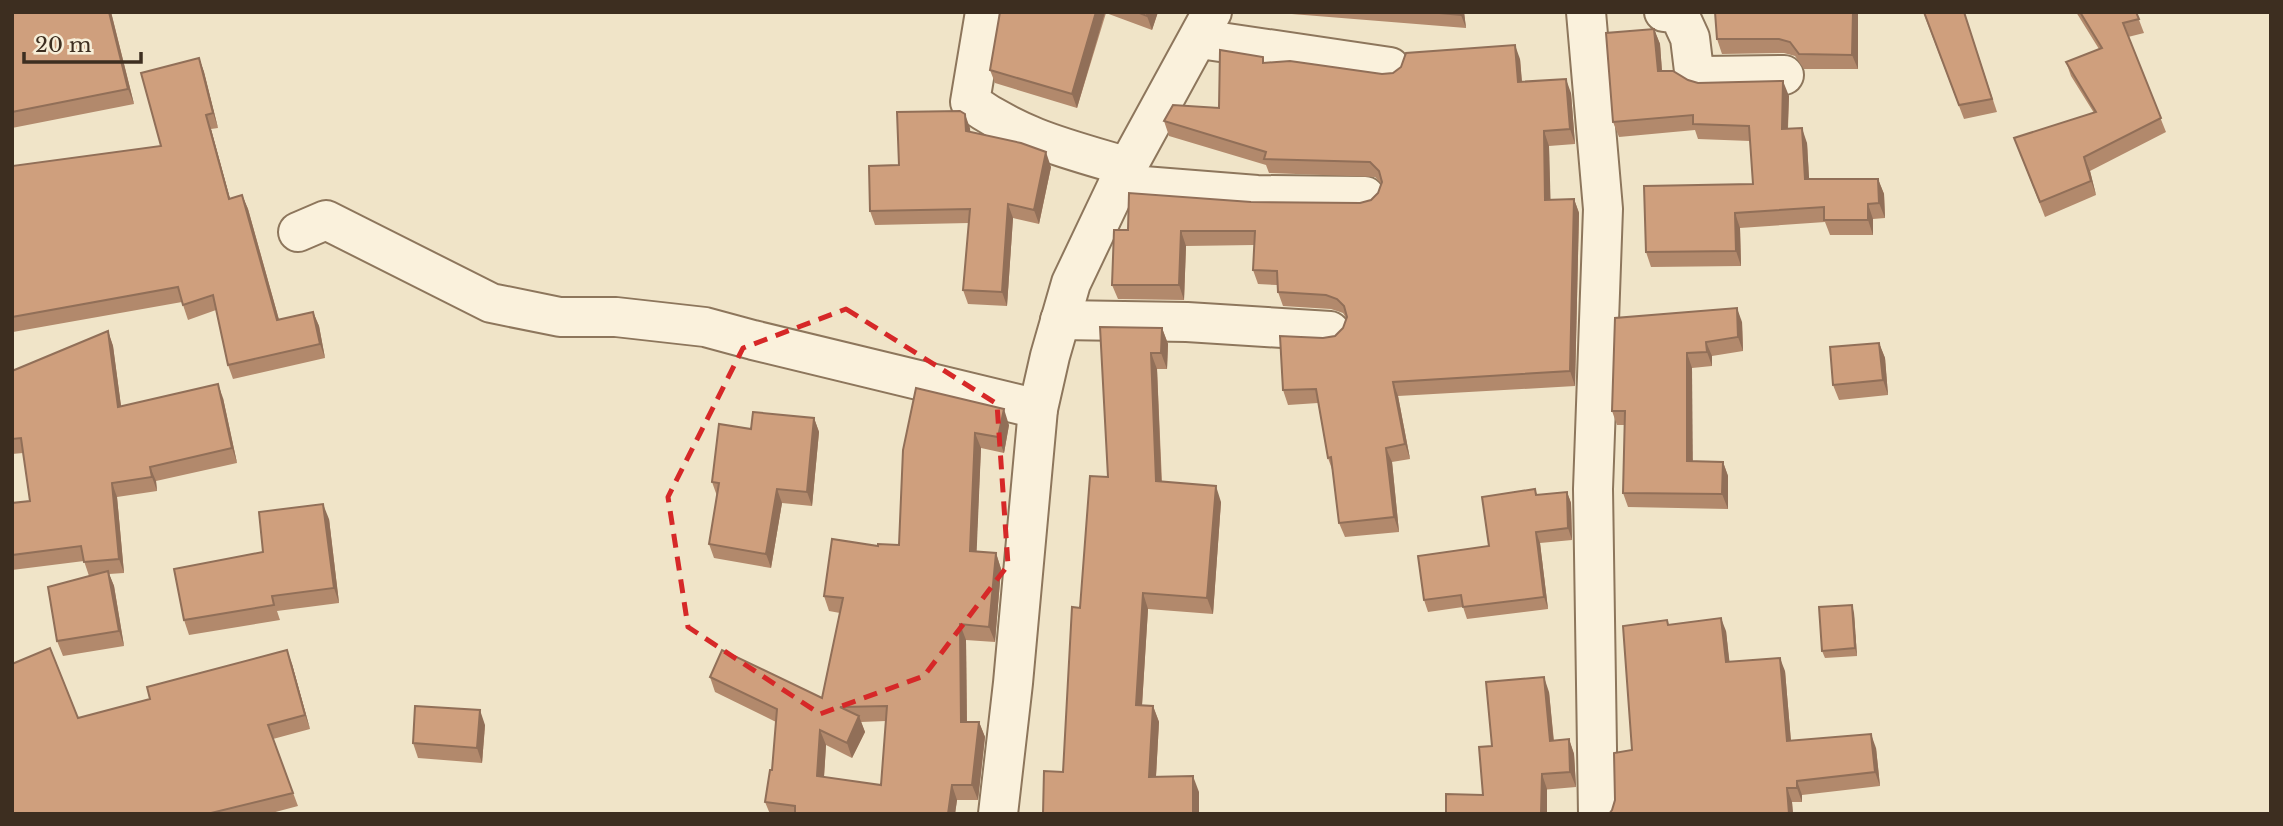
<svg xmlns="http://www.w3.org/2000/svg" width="2283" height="826" viewBox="0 0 2283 826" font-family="'Libre Baskerville',serif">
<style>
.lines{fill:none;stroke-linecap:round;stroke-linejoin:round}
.minor-casing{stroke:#8d765c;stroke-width:42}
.minor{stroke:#faf1dc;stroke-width:38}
.wall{fill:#b2896c;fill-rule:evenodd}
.shaded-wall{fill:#916f58}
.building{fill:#cf9f7d;stroke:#916f58;stroke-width:2;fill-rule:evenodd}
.marked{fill:none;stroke:#d62828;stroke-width:5;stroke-dasharray:14 9;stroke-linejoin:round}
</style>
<rect width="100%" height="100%" fill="#f0e4c8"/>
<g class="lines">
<defs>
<g id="minor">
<path d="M985,12L970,102C1022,139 1068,149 1128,167"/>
<path d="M1586,12L1603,209L1593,489L1598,814"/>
<path d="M1664,12L1679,14L1690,38L1694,71L1703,76L1784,75"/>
<path d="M1200,39L1390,67"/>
<path d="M1118,184L1257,195L1365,196"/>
<path d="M298,232L326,220L491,303L560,317H616L705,327L753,340L1038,409"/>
<path d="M1060,320L1187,322L1330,331"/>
<path d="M998,814L1013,683L1038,409L1050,356L1071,283L1118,184L1212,12"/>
</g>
</defs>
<!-- minor casing -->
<use href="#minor" class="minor-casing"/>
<!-- minor -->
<use href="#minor" class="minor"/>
</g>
<!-- wall -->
<g class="wall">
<path d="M12,12H111L134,104L12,128Z"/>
<path d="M1000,12H1158L1152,30L1106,13L1077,108L995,83L990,70Z"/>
<path d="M1266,12H1464L1466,28Z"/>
<path d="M1715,12H1858V69H1804L1795,56L1784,53L1722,54L1717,39Z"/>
<path d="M1923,12H1964L1997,112L1964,119Z"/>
<path d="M2076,12H2136L2144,33L2128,37L2166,132L2090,171L2096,195L2045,217L2014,138L2094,113L2071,76L2066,62L2099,49Z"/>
<path d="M1654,29L1660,44L1662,71L1688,80L1698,83L1789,96L1788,129L1807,143L1809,179H1878L1884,194L1885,218L1873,219V235H1830L1825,222L1740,228L1741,266L1651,267L1646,252L1753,184L1750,141L1698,139L1695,130L1619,137L1613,122Z"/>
<path d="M199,58L204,72L218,128L211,129L230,199L242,195L248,209L279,320L313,312L319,326L325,358L233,379L228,365L216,310L188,320L182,302L13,332L12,329V166L161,146Z"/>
<path d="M1520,59L1522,82L1571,93L1575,144L1549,146L1550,200L1574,199L1579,213L1575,386L1398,396L1410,459L1392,462L1399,532L1345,537L1339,523L1333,472L1328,458L1318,403L1288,405L1283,390L1323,338L1335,336L1343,328L1346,318L1343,313L1331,309L1283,306L1278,292L1277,285L1258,284L1253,270L1254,245L1186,246L1184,300L1118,299L1112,285L1128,230L1251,202L1360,203L1371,200L1378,193L1381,183L1375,177L1269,173L1266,165L1169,136L1164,121L1219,108L1265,62L1382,74Z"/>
<path d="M970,128V132L1051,167L1039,224L1013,218L1007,306L968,304L963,290L969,223L875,225L870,211L899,165Z"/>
<path d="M1615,318L1742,322L1743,351L1712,356V366L1692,368V461L1723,462L1728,476V509L1628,507L1623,493L1625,425H1617L1612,411Z"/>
<path d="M1100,327L1162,328L1168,344L1167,369H1157L1162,482L1221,502L1213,614L1148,609L1142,705L1153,706L1159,722L1156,777L1199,792V814H1043L1063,772L1080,608L1108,477Z"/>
<path d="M108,331L113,346L121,406L223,398L237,463L156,481L157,491L117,497L124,573L109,574L114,586L124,646L63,656L57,641L89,576L84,561L12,570V503L30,501L23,453L12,454V371Z"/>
<path d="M1879,343L1885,358L1888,395L1839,400L1833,385Z"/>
<path d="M814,418L819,432L812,506L782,503L771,568L714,558L709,544L717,496L712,482L751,429Z"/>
<path d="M1009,425L1004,453L981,448L976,552L996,553L1001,569L995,642L966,640L967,722H979L985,737L978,800H957L955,814H770L765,802L772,770L776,722L715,692L710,677L822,698L840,613L829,611L824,596L878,546L899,545L903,450ZM886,721L881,785L824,777L826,745L852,758L865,732L861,722Z"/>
<path d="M1535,489L1537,495L1567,492L1571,503L1572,540L1540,543L1548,609L1467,619L1463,607L1428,612L1424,600L1489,546Z"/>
<path d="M329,519L339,603L277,611L280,620L189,635L184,620L263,552Z"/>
<path d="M1854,613L1857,656L1825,658L1822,651Z"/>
<path d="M1669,625L1726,631L1729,661L1785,671L1791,741L1876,748L1880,786L1802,795V802H1792L1793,814H1609L1612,810L1632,750Z"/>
<path d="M292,664L310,729L273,739L298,806L268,814H12L78,718Z"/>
<path d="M1549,692L1554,741L1569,739L1574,754L1576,787L1483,795L1492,746Z"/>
<path d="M485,725L482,763L418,758L413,743Z"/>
</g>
<!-- shaded-wall -->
<g class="shaded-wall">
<path d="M109,12H111L134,104L128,89Z"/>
<path d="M1096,12H1105L1077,108L1072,94Z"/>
<path d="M1148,12H1158L1152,30L1147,16Z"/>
<path d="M1461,12H1464L1466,28L1461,15Z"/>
<path d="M1853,12H1858V69L1852,55Z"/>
<path d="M1654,29L1660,44L1663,86L1658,71Z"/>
<path d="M1515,45L1520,59L1523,96L1518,82Z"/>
<path d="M199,58L204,72L218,128L213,113Z"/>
<path d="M1566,79L1571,93L1575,144L1570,129Z"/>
<path d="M1783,81L1789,96L1787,144L1782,129Z"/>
<path d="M965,114L970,128L971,145L966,131Z"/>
<path d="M206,115L211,129L234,213L229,199Z"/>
<path d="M1802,128L1807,143L1810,194L1805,179Z"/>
<path d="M1544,131L1549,146L1551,215L1545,200Z"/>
<path d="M1046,152L1051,167L1039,224L1034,210Z"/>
<path d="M2084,157L2090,171L2096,195L2091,181Z"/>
<path d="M1878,179L1884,194L1885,218L1879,203Z"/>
<path d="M242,195L248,209L283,334L277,320Z"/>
<path d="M1574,199L1579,213L1575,386L1570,371Z"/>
<path d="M1008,204L1013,218L1007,306L1002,292Z"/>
<path d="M1868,204L1873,219V235L1868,220Z"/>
<path d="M1735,213L1740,228L1741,266L1736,251Z"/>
<path d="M1181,231L1186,246L1184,300L1179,285Z"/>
<path d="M1737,308L1742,322L1743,351L1738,337Z"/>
<path d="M313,312L319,326L325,358L320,344Z"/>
<path d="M1162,328L1168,344L1167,369L1161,353Z"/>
<path d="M108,331L113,346L123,421L118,407Z"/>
<path d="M1706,342L1712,356V366L1707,352Z"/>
<path d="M1879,343L1885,358L1888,395L1883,380Z"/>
<path d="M1151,353L1157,369L1162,497L1156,481Z"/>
<path d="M1687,353L1692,368L1693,475L1687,461Z"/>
<path d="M1393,382L1398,396L1410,459L1405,444Z"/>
<path d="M218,384L223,398L237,463L232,448Z"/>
<path d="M1004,409L1009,425L1004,453L998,437Z"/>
<path d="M814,418L819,432L812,506L807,492Z"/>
<path d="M975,433L981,448L976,567L970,551Z"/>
<path d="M1386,448L1392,462L1399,532L1394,517Z"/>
<path d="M1723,462L1728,476V509L1722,494Z"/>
<path d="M150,467L156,481L157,491L152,477Z"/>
<path d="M112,483L117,497L124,573L119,559Z"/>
<path d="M1216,486L1221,502L1213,614L1207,598Z"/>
<path d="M777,489L782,503L771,568L766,554Z"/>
<path d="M1567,492L1571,503L1572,540L1568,528Z"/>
<path d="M323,504L329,519L339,603L334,588Z"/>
<path d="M1536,532L1540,543L1548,609L1544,597Z"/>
<path d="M996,553L1001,569L995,642L989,627Z"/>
<path d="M108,571L114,586L124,646L119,631Z"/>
<path d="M1143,593L1148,609L1141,721L1136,705Z"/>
<path d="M1852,605L1854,613L1857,656L1855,648Z"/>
<path d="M1721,618L1726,631L1731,675L1726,662Z"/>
<path d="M960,624L966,640L967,738L961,722Z"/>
<path d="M287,650L292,664L310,729L305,715Z"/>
<path d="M1780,658L1785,671L1792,754L1787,741Z"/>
<path d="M1544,677L1549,692L1555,756L1550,741Z"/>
<path d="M1153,706L1159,722L1155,793L1149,777Z"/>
<path d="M480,710L485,725L482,763L477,748Z"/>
<path d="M859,716L865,732L852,758L847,743Z"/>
<path d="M979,722L985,737L978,800L972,785Z"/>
<path d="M820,730L826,745L823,792L817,776Z"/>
<path d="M1871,734L1876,748L1880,786L1875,772Z"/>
<path d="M1569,739L1574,754L1576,787L1570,772Z"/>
<path d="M1542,774L1547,789V814H1541Z"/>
<path d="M1193,776L1199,792V814H1193Z"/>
<path d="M1797,781L1802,795V802L1797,788Z"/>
<path d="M952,785L957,800L955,814H948Z"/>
<path d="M1787,788L1792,802L1793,814H1789Z"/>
</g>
<!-- building -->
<g class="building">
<path d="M12,12H109L128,89L12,112Z"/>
<path d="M1000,12H1096L1072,94L990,70Z"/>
<path d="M1137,12H1148L1147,16Z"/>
<path d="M1428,12H1461V15Z"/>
<path d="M1715,12H1853L1852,55L1799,54L1790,42L1779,39H1717Z"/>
<path d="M1924,12H1964L1992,99L1959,105Z"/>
<path d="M2080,12H2136L2139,19L2123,23L2161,118L2084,157L2091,181L2040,202L2014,138L2096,112L2066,62L2102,48Z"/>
<path d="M1654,29L1658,71H1673L1688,80L1698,83L1783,81L1782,129L1802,128L1805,179H1878L1879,203L1868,204V220H1824V207L1735,213L1736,251L1646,252L1644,186L1753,184L1749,126L1693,124V115L1613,122L1606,33Z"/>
<path d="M1515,45L1518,82L1566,79L1570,129L1544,131L1545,200L1574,199L1570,371L1393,382L1405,444L1386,448L1394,517L1339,523L1331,457L1328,458L1316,389L1283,390L1280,336L1323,338L1335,336L1343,328L1347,317L1344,306L1337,299L1326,295L1278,292L1277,271L1253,270L1255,231H1181L1179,285H1112L1114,230H1128L1129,193L1251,202L1360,203L1371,200L1378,193L1382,182L1379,171L1370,162L1264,159L1266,152L1164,121L1173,105L1219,108L1220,50L1263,57V63L1290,61L1382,74L1393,73L1401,67L1406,53Z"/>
<path d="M199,58L213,113L206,115L229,199L242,195L277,320L313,312L320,344L228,365L213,295L183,305L178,287L12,317V166L161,146L141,73Z"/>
<path d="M960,111L965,114L966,131L1021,143L1046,152L1034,210L1008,204L1002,292L963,290L970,209L870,211L869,166L899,165L897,112Z"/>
<path d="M1737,308L1738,337L1706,342L1707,352L1687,353V461L1723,462L1722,494L1623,493L1625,411H1612L1615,318Z"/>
<path d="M1100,327L1162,328L1161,353H1151L1156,481L1216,486L1207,598L1143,593L1136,705L1153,706L1149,777L1193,776V814H1043L1044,771L1063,772L1072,607L1080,608L1090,476L1108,477Z"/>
<path d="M108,331L118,407L218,384L232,448L150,467L152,477L112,483L119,559L84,562L81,546L12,555V503L30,501L21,438L12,439V371Z"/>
<path d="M1879,343L1883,380L1833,385L1830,347Z"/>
<path d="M916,388L1004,409L998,437L975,433L970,551L996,553L989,627L960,624L961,722H979L972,785H952L948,814H795V806L765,802L770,770H772L777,709L710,677L722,650L822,698L843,598L824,596L832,539L878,546V544L899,545L903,450ZM887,706L881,785L817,776L820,730L847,743L859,716L840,707Z"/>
<path d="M753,412L814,418L807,492L777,489L766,554L709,544L719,483L712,482L719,424L751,429Z"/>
<path d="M1535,489L1536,495L1567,492L1568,528L1536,532L1544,597L1463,607L1461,595L1424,600L1418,556L1489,546L1482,497Z"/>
<path d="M323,504L334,588L272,596L274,605L184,620L174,569L263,552L259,512Z"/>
<path d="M108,571L119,631L57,641L48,587Z"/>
<path d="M1852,605L1855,648L1822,651L1819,607Z"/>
<path d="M1721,618L1726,662L1780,658L1787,741L1871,734L1875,772L1797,781V788H1787L1789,814H1609L1612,810L1615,800L1614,753L1632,750L1623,626L1667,620L1668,625Z"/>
<path d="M50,648L78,718L150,699L147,687L287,650L305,715L268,725L293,793L207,814H12V664Z"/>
<path d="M1544,677L1550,741L1569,739L1570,772L1542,774L1541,814H1446V794L1483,795L1479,747L1492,746L1486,682Z"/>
<path d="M415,706L480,710L477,748L413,743Z"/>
</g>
<!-- marked area -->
<path class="marked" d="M846,309L997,404L1008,565L924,676L820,714L688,627L668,497L743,348Z"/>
<!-- border -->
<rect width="2283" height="826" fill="none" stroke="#3d2e20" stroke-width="28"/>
<!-- scale -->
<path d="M24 52v10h117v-10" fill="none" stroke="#3d2e20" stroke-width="3.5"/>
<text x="35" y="52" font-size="21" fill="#3d2e20" stroke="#f7eed8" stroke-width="5" paint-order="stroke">20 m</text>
</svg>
